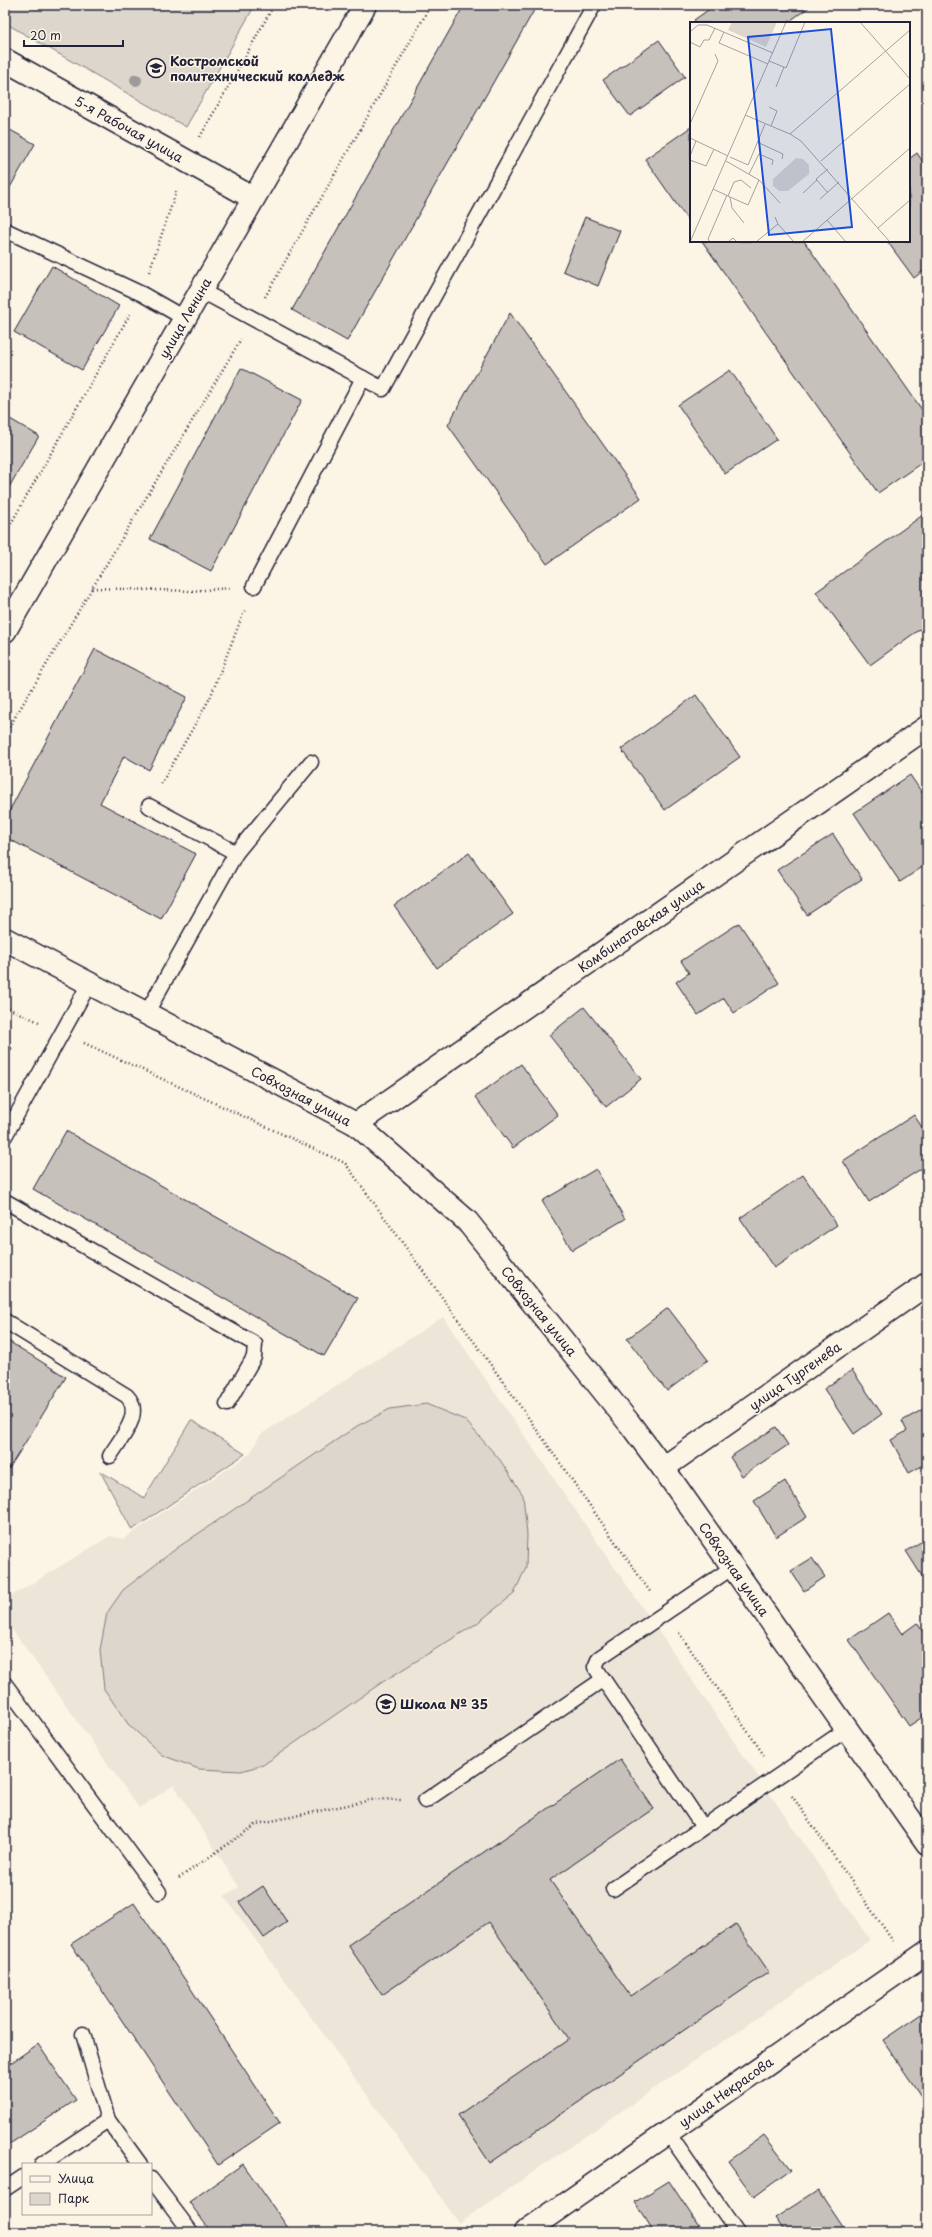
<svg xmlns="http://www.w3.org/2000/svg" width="932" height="2237" viewBox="0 0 932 2237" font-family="'Playpen Sans',sans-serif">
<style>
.built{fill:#ece5d8}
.green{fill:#dcd6cc;stroke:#7f7c84}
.building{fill:#c6c1bb;stroke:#22223b}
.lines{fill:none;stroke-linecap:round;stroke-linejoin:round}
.service-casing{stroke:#22223b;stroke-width:17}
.minor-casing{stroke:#22223b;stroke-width:25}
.secondary-casing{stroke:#22223b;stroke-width:25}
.path{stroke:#22223b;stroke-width:2.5;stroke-dasharray:1 3;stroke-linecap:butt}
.service{stroke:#fcf5e5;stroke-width:14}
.minor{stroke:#fcf5e5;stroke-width:22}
.secondary{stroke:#fcf5e5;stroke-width:22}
.tree{fill:#9d9a9b}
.labels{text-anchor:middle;stroke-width:3;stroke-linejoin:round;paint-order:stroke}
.poi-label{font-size:13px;font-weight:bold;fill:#22223b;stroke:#fcf5e5;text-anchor:start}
.street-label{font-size:13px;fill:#22223b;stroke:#fcf5e5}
.inset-road{fill:none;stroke:#a5a1a1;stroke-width:1}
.view{fill:#1d4ed8;fill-opacity:0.15;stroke:#1d4ed8;stroke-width:2}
.inset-edge{fill:none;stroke:#22223b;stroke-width:2}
</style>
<rect width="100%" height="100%" fill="#fcf5e5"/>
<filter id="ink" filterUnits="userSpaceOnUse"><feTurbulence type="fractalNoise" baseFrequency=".025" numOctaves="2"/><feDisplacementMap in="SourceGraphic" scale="8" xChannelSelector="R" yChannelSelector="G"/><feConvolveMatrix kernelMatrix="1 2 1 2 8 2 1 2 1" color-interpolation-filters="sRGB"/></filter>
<g filter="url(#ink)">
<!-- built -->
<path class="built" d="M443,1317L870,1940L459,2223L224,1896L239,1887L174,1785L139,1808L5,1619V1600L110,1536L123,1539L250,1454L260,1435Z"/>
<!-- green -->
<g class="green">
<path d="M5,5H255L186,127L5,23Z"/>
<path d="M426,1404L465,1420L500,1460L523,1495L527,1534L526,1567L514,1594L476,1624L384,1681L263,1765L241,1771L199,1769L162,1755L128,1724L104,1689L100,1650L107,1613L123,1590L177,1548L357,1426L390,1409Z"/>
<path d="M191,1420L245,1454L132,1530L100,1471L144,1498Z"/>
</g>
<!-- building -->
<g class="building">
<path d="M464,5H537L347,341L292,310Z"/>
<path d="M715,5H812L787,23H697L694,20Z"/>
<path d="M659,40L685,77L630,116L603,80Z"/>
<path d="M5,127L35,144L5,196Z"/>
<path d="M691,127V225L645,159Z"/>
<path d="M917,153L927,168V268L914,278L887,241H909V159Z"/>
<path d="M585,217L620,231L598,286L563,271Z"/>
<path d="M702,241H804L927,417V459L878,493Z"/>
<path d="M52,266L119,306L82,370L14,332Z"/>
<path d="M510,313L641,498L547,564L448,425Z"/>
<path d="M241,368L302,400L211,571L150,539Z"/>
<path d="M730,370L777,439L725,474L678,405Z"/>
<path d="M5,416L39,436L5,494Z"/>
<path d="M927,512V624L870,665L816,592Z"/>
<path d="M95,649L187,697L149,770L124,756L100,803L196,854L161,919L5,837V819Z"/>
<path d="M696,695L740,757L665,810L621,749Z"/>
<path d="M910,775L927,800V864L900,882L854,813Z"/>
<path d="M833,834L862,879L807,915L777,870Z"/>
<path d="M469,853L513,914L437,968L394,906Z"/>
<path d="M739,923L779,983L734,1013L724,998L698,1015L676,982L689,973L681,961Z"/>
<path d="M584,1007L641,1079L606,1107L549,1035Z"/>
<path d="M5,1044L12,1048L5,1059Z"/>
<path d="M521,1064L558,1115L513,1148L475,1097Z"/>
<path d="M914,1115L927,1135V1165L869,1202L843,1161Z"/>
<path d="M66,1131L358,1298L324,1356L33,1189Z"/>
<path d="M596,1169L625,1219L572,1250L542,1201Z"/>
<path d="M803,1175L837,1225L774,1268L740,1218Z"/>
<path d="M668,1308L708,1360L667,1391L627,1339Z"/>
<path d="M5,1339L66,1377L5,1475Z"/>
<path d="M852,1370L882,1414L854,1434L824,1389Z"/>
<path d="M927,1407V1463L909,1473L891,1440L907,1431L902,1421Z"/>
<path d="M776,1427L788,1445L742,1476L730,1457Z"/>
<path d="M785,1481L807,1517L776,1537L754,1501Z"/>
<path d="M927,1538V1584L906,1551Z"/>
<path d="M812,1558L825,1577L804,1591L791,1571Z"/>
<path d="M888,1613L902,1634L917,1623L927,1638V1714L909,1726L849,1640Z"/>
<path d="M620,1759L654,1809L550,1880L630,1996L736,1924L769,1972L490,2163L458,2115L569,2039L489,1922L382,1995L348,1945Z"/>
<path d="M263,1886L287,1922L264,1938L239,1902Z"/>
<path d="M134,1903L280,2123L218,2165L71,1944Z"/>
<path d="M927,2010V2105L883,2040Z"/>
<path d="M38,2044L76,2100L5,2147V2067Z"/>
<path d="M764,2135L791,2170L754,2197L728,2161Z"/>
<path d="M243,2164L291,2232H211L189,2202Z"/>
<path d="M669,2181L700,2228L693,2232H654L635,2202Z"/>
<path d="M818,2190L846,2232H785L775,2218Z"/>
</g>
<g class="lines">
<defs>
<g id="service">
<path d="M5,230L142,294L184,318"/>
<path d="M200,290L383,389L594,5"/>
<path d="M254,586L363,378"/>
<path d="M236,853L311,762"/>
<path d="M146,1014L236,853L149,806"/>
<path d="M5,1136L89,984"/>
<path d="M5,1201L255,1344L254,1357L227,1404"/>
<path d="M5,1321L127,1396C144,1414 120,1439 110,1456"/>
<path d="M5,1684L159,1892"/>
<path d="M425,1801L602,1680"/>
<path d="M703,1827L595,1667L599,1658L733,1567"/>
<path d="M613,1889L847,1729"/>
<path d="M83,2034L108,2120L140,2164"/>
<path d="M668,2133L737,2232"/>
<path d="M42,2164L108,2120"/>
<path d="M151,2179L191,2232"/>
<path d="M5,2189L23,2177"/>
</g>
<g id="minor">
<path d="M5,60L253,198"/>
<path d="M5,939L356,1124L467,1221L630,1424L663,1468L927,1843"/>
<path d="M356,1124L927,727"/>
<path d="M663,1468L927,1284"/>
<path d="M525,2232L927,1952"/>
</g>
<path id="secondary" d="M5,631L365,5"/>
</defs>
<!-- service casing -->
<use href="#service" class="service-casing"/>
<!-- minor casing -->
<use href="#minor" class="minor-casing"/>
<!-- secondary casing -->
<use href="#secondary" class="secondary-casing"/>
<!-- path -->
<g class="path">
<path d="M200,137L274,5"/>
<path d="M149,272L177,189"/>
<path d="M265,297L431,5"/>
<path d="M5,534L130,314"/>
<path d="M92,588L191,591L230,588"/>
<path d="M5,734L241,339"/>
<path d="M161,784L210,698L245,609"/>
<path d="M5,1007L39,1022"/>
<path d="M84,1043L345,1163L509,1390L651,1593"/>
<path d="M679,1633L764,1755"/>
<path d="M792,1796L893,1941"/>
<path d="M179,1878L257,1824L376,1799L401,1800"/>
</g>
<!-- service -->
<use href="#service" class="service"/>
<!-- minor -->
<use href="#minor" class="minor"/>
<!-- secondary -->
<use href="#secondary" class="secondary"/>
</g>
<!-- trees -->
<circle class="tree" cx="136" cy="80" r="6"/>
</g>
<!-- icons -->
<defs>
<symbol id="university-ring" viewBox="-11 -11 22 22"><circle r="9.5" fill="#fcf5e5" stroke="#22223b" stroke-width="1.5"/><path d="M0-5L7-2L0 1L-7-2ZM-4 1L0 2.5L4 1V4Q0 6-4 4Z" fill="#22223b"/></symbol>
<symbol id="school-ring" viewBox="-11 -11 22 22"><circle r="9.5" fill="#fcf5e5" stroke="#22223b" stroke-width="1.5"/><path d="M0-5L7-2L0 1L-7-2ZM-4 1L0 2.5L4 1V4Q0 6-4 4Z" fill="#22223b"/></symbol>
</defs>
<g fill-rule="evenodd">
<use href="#university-ring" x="145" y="57" width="22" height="22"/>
<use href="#school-ring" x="375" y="1693" width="22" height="22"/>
</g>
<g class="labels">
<!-- poi labels -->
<g class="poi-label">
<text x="170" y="66">Костромской<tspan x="170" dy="15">политехнический колледж</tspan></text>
<text x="400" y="1709">Школа № 35</text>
</g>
<!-- street labels -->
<g class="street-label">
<text transform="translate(129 129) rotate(29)" y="5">5-я Рабочая улица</text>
<text transform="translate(185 318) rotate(-60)" y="5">улица Ленина</text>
<text transform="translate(641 926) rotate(-35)" y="5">Комбинатовская улица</text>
<text transform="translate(301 1096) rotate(28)" y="5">Совхозная улица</text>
<text transform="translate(539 1311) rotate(51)" y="5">Совхозная улица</text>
<text transform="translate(795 1376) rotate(-35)" y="5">улица Тургенева</text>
<text transform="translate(734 1569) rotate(55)" y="5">Совхозная улица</text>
<text transform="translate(726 2092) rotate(-35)" y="5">улица Некрасова</text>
</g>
</g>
<!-- overview -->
<g transform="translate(690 22)">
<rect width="220" height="220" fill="#fcf5e5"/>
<path d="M42,0H87L76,25L38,8ZM106,136L113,137L119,143V152L98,169H89L83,164V157Z" fill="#dcd6cc"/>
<path class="inset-road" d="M170,0L220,57M0,10L8,3H17L83,31M34,10L29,21L78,42M0,20L10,25L14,18H19L25,6M79,39L96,46L115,0M86,65L94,45M79,85L87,89L81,104M55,93L100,112L111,119L200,220M0,102L28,39L25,32M100,112L220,8M0,116L38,134M67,120L93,132L92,137M0,134L6,119M40,135L58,143L75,102M0,138L16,144L24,127M36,139L69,158M131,139L220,62M59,152L69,132L83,138L82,143M23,167L40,175L42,186L54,201M113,171L127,158M138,171L126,157L138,147M38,174L44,160L51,158L61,166M40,175L58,183L69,158L90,181M130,177L149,160M85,195L88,202L104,220M137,198L156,220M188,206L220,178M0,220L96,0M20,220L18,217L37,173M38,220L43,216L47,220M66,220L88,202M112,220L220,126"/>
<path class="view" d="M141,7L162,205L79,213L58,15Z"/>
<rect width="220" height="220" class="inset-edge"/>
</g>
<!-- margin -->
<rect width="932" height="2237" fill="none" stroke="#fcf5e5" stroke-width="20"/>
<rect x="10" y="10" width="912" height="2217" fill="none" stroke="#22223b" stroke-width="1.5" filter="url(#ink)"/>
<!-- legend -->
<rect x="22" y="2163" width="130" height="52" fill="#fcf5e5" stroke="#a5a1a1"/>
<rect x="30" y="2176" width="20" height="6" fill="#fcf5e5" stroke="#a5a1a1"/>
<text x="58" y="2183" font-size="12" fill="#22223b">Улица</text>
<rect x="30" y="2193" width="20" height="12" fill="#dcd6cc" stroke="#a5a1a1"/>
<text x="58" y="2203" font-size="12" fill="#22223b">Парк</text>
<!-- scale -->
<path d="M24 40v6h99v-6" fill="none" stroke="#22223b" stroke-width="2"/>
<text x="30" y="40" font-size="12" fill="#22223b" stroke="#fcf5e5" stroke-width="3" paint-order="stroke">20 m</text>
</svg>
